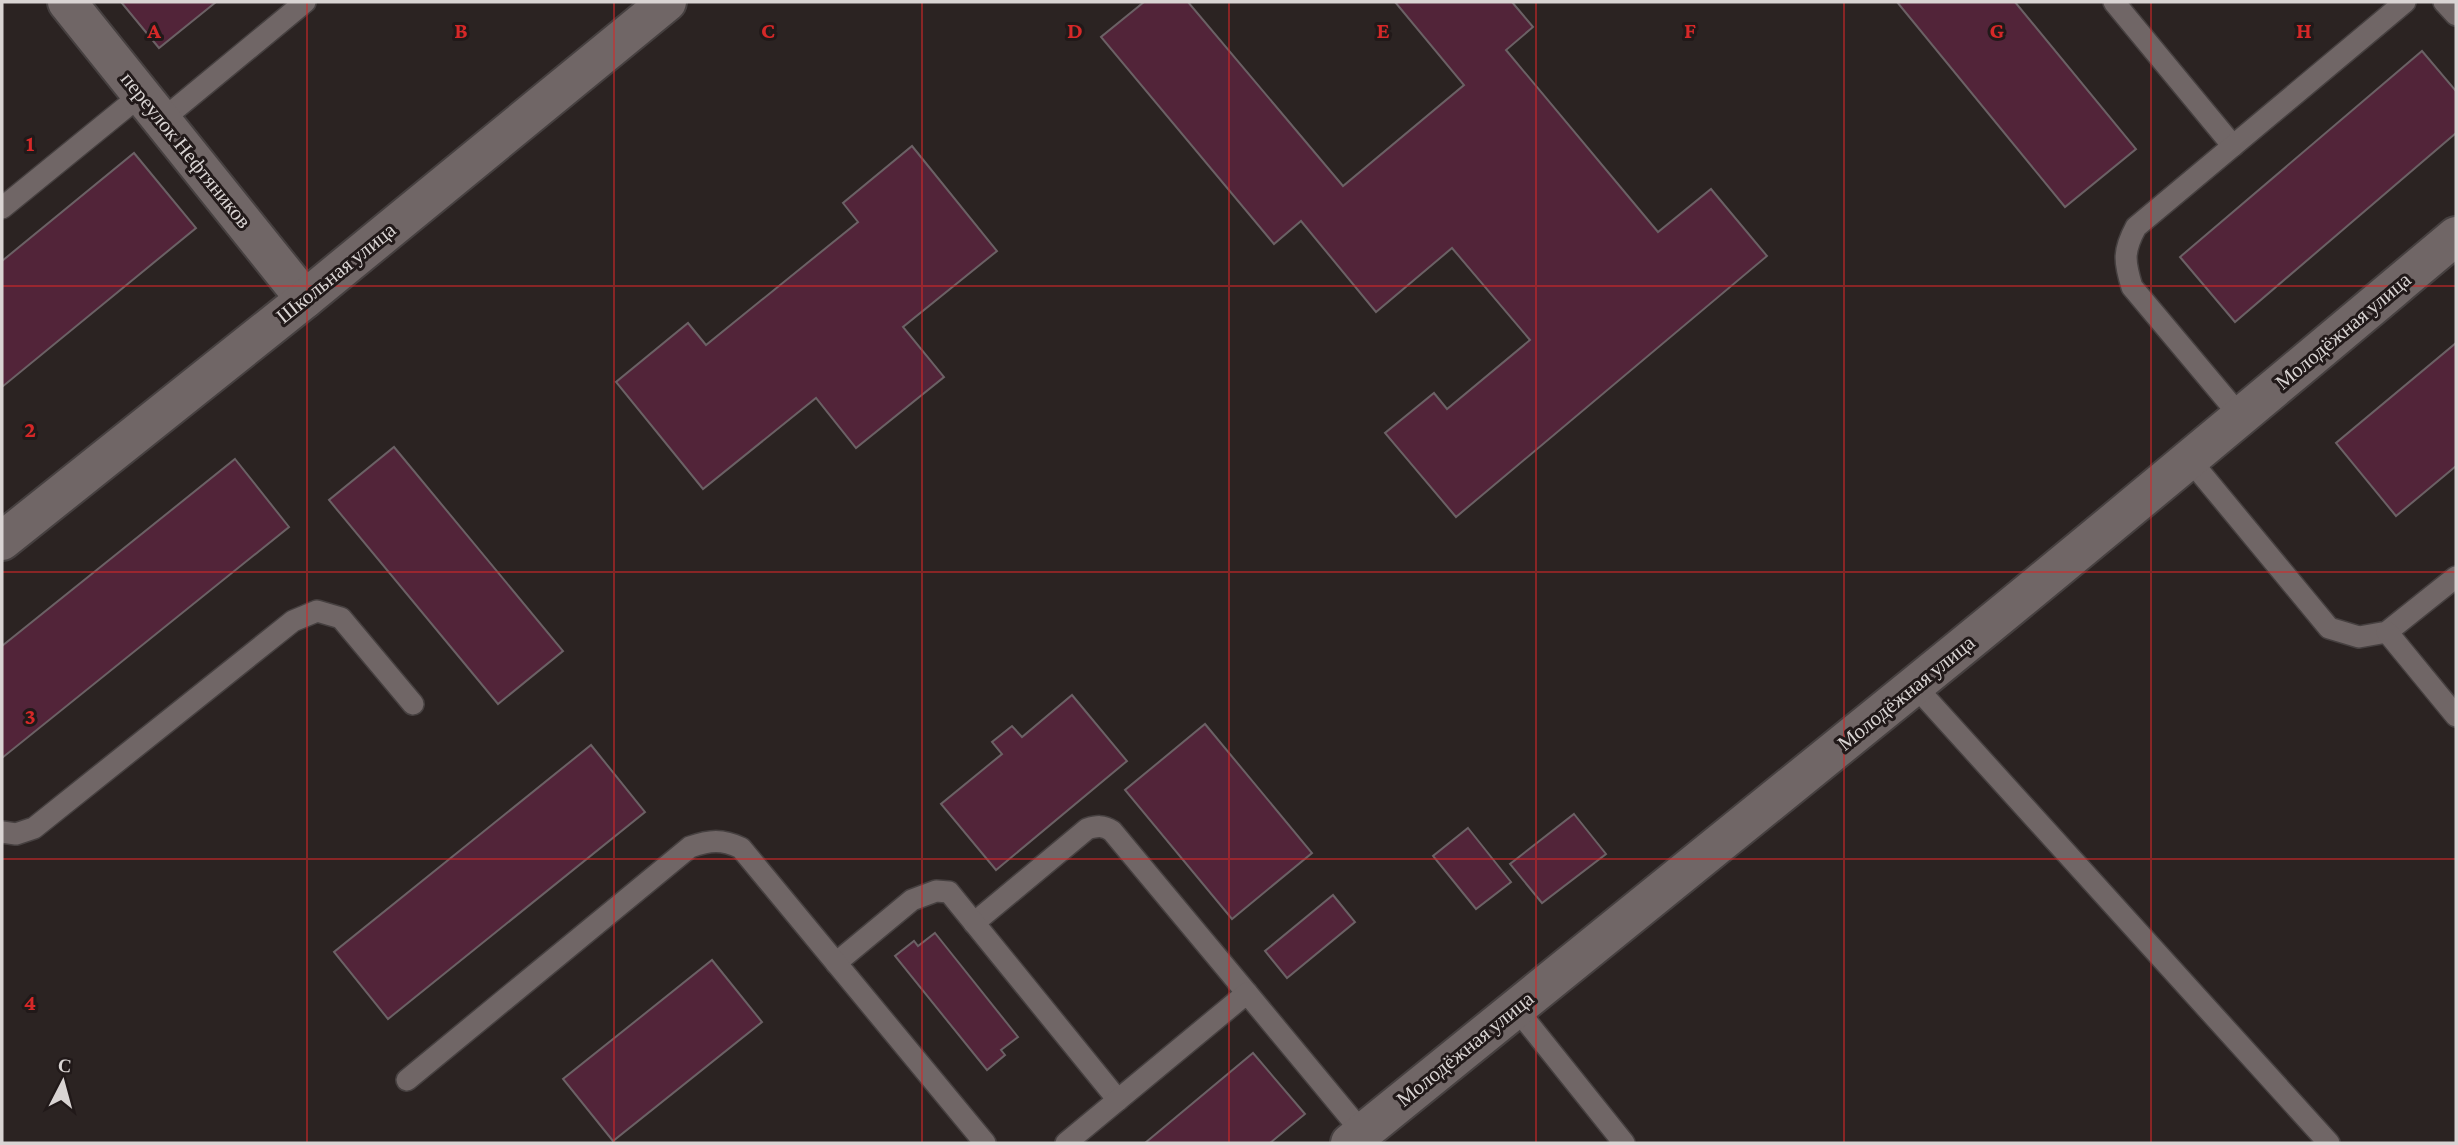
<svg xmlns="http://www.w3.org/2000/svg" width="2458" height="1145" viewBox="0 0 2458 1145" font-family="'Crimson Pro',serif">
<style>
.building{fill:#522439;stroke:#6b6165;stroke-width:2}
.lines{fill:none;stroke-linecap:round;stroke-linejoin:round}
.service-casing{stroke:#464040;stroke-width:24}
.minor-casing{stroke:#464040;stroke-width:42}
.tertiary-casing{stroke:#464040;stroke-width:42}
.service{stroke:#706666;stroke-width:21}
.minor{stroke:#706666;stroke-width:38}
.tertiary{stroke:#706666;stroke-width:38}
.grid{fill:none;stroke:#d62828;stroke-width:2;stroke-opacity:0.55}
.labels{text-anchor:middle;stroke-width:6;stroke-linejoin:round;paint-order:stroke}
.street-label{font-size:21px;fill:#d9d4d3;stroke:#211919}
.grid-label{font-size:23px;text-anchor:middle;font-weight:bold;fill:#d62828;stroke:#211919;stroke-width:6;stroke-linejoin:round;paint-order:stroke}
</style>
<rect width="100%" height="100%" fill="#2b2322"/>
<!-- building -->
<g class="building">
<path d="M121,2H216L159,48Z"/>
<path d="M1144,2H1188L1343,186L1464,85L1395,2H1512L1533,27L1506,50L1658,232L1711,189L1767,256L1456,517L1385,433L1434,393L1447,409L1530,340L1452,248L1376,312L1301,221L1274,244L1101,37Z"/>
<path d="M1897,2H2015L2136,149L2065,207Z"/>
<path d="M2422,51L2456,91V133L2235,322L2180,257Z"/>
<path d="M912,146L997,251L903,327L944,377L856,448L816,398L703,489L616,382L688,323L706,345L858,222L843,203Z"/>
<path d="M134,153L196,228L2,387V261Z"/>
<path d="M2456,343V466L2396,516L2336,443Z"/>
<path d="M394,447L563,651L498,704L329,500Z"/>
<path d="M235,459L289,527L2,758V646Z"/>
<path d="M1072,695L1127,761L996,870L941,804L1002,754L992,742L1012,726L1022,737Z"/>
<path d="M1205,724L1312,853L1232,919L1125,790Z"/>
<path d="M591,745L645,812L388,1019L334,952Z"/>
<path d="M1574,814L1606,854L1542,903L1510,864Z"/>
<path d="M1468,828L1511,882L1476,909L1433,856Z"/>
<path d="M1333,895L1355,922L1287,978L1265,951Z"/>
<path d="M935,933L1018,1037L1001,1050L1005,1055L987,1070L895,956L914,941L918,946Z"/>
<path d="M712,960L762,1022L613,1141L563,1079Z"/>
<path d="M1253,1053L1305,1114L1270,1143H1145Z"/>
</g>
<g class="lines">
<defs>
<g id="service">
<path d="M2114,2L2233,146"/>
<path d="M2444,2L2456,15"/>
<path d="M162,120L305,2"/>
<path d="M2,208L142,94"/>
<path d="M2241,417L2132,287C2124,261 2123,251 2136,227L2405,2"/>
<path d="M2190,460L2329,628L2359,637L2387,632L2456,577"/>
<path d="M2387,632L2456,716"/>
<path d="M1915,686L2329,1143"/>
<path d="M2,832L16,834L34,828L293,621L317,611L341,618L413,704"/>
<path d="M974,923L1087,829C1097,826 1103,825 1112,831L1247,993"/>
<path d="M836,963L912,900L936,891L949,892L1118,1100"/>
<path d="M1515,1007L1624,1143"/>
<path d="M407,1080L690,847C710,840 722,839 741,848L985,1143"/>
<path d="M1066,1143L1247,993L1363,1133"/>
</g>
<g id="minor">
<path d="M67,2L305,299"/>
<path d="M1350,1143C1537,990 1726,839 1914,686C2097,538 2276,387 2456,236"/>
</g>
<path id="tertiary" d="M2,541L305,299L667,2"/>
</defs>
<!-- service casing -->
<use href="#service" class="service-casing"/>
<!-- minor casing -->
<use href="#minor" class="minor-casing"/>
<!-- tertiary casing -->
<use href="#tertiary" class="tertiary-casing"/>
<!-- service -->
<use href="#service" class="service"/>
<!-- minor -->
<use href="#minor" class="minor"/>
<!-- tertiary -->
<use href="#tertiary" class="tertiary"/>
</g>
<!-- grid -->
<path class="grid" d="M307,2V1143M614,2V1143M922,2V1143M1229,2V1143M1536,2V1143M1844,2V1143M2151,2V1143M2,286H2456M2,572H2456M2,859H2456"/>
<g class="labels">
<!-- street labels -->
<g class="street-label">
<text transform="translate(186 150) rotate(51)" y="7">переулок Нефтяников</text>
<text transform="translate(336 273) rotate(-39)" y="7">Школьная улица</text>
<text transform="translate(2343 331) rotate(-40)" y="7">Молодёжная улица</text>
<text transform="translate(1906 693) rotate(-39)" y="7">Молодёжная улица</text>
<text transform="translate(1465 1049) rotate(-39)" y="7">Молодёжная улица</text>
</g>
</g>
<g class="grid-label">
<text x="154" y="38">A</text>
<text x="461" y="38">B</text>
<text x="768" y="38">C</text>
<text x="1075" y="38">D</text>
<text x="1383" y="38">E</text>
<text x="1690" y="38">F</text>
<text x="1997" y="38">G</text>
<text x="2304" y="38">H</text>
<text x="30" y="151">1</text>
<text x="30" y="437">2</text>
<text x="30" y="724">3</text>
<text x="30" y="1010">4</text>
</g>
<!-- border -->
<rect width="2458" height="1145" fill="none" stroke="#d9d4d3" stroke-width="7"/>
<!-- north arrow -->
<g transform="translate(63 1082) rotate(6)" stroke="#211919" stroke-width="5" paint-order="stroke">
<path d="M0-5L12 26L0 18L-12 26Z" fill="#d9d4d3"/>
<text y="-10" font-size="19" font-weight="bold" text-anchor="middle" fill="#d9d4d3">С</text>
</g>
</svg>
